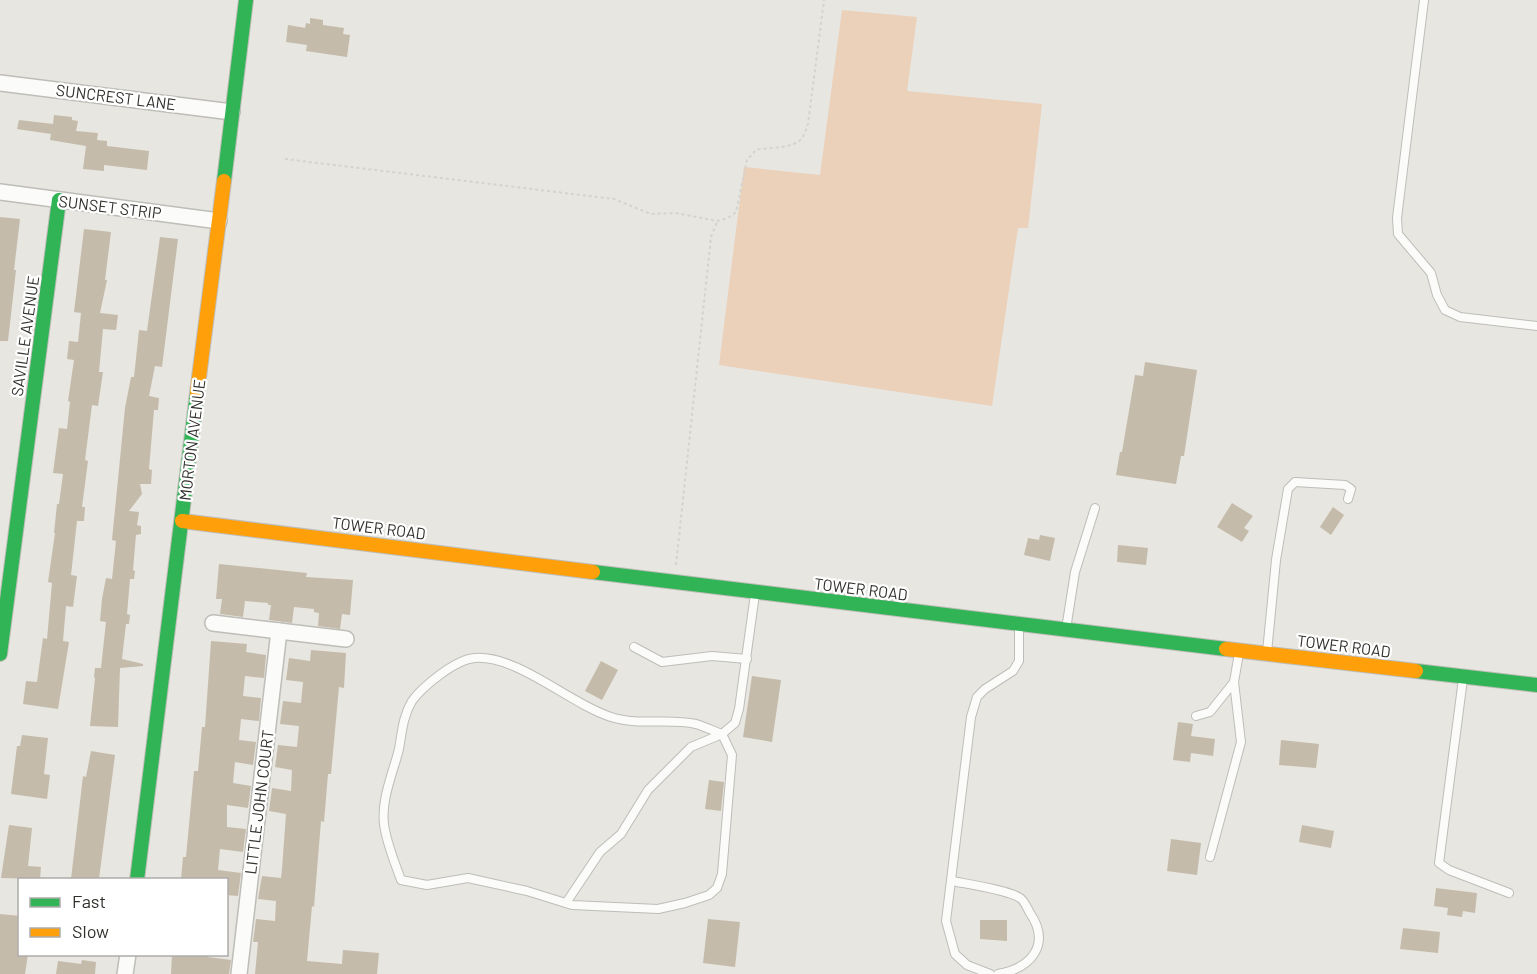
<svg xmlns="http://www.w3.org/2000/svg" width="1537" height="974" viewBox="0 0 1537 974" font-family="Barlow,sans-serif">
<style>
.green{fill:#ebd0ba}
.building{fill:#c5bbaa}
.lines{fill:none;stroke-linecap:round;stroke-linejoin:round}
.lane-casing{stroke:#bebdb8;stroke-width:10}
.street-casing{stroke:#bebdb8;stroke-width:18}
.fast-casing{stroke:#bebdb8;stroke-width:16}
.slow-casing{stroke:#bebdb8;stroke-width:16}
.path{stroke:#d3d3d2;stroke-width:2;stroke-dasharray:3 3;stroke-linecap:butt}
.lane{stroke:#fbfbfa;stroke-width:8}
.street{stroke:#fbfbfa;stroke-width:15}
.fast{stroke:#30b455;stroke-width:14}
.slow{stroke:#ff9f0a;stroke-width:14}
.labels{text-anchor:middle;stroke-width:4.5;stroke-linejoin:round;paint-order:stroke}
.street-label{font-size:16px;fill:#31302c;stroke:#fff}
</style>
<rect width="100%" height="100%" fill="#e7e6e0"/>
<!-- green -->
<path class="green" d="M842,10L917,17L907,91L1042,104L1028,228H1018L992,406L719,365L744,167L820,175Z"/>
<!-- building -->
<g class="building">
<path d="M310,18L323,20V25L344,28L343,34L350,35L347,57L306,51L307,45L286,42L288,25L305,28L306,23L310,24Z"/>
<path d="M54,115L72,117V120L78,121L76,131L98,133L97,140L107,141V146L149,151L147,170L104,165V171L83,169L86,146L50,140L51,134L17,129L19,120L53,124Z"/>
<path d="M0,217L20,219L14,270H16L8,341H0Z"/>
<path d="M84,229L111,232L105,280H107L100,313L118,315L116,330L103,329L99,372H103L98,406L92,405L85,460L88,461L82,507H85L84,521H77L71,575L77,576L73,607L66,606L63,641L69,642L58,709L23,704L26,681L37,682L43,638L47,639L52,583L48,582L55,533H54L57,504H59L63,474L53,473L59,428L67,429L70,402L68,401L74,360L67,359L69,341L78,342L81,313L74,312Z"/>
<path d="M160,237L178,239L162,367L155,366L149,396L159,398L158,410H154L149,469L152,470L151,484H140L142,494L129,511L139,512L137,525L141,526V534L136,535L135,546L133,570L135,571L134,579H130L127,614L130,615L129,624H126L122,659L143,664V666L120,668L118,727L90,726L95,678L94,677L95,668H101L106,622L100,621L102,599L106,578L112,579L116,541L112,540L125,408L131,377H134L139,330L147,331Z"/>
<path d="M1145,362L1197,370L1184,456H1181L1176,484L1116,475L1120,452H1122L1135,375L1143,376Z"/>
<path d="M1232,503L1253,516L1244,528L1249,531L1242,542L1217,527Z"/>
<path d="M1333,507L1344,515L1331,535L1320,527Z"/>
<path d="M1040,535L1055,538L1050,561L1024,555L1028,538L1039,540Z"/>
<path d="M1118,545L1148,548L1146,565L1117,562Z"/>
<path d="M219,564L307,573L306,577L353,580L350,615L342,614L340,629L318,626L319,613L314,612V609L294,607L292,623L269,620L271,605H268V603L245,601L243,617L220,614L222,599H216Z"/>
<path d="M211,641L247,644L246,652L266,655L264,678L245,676L243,696L261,698L259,721L241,719L239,740L256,742L253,765L235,762L233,783L251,786L248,808L227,805V827L246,829L243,852L220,849L218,870L241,873L238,896L226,895V879H181L183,857H186L194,771H198L202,727H205Z"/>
<path d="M311,650L346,653L344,688L339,687L331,774H328L324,822L321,821L314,907L312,906L307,961L342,964L343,950L379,953L377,974H255L258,942H253L256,919L275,921L276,901L258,899L262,876L281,878L282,869L286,814L269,811L272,788L291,791L292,770L275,767L278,745L297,747L299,726L280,724L283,701L301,703L303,682L286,680L289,658L310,661Z"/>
<path d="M601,661L618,670L602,700L585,691Z"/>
<path d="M752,676L781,680L772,742L743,737Z"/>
<path d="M1178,722L1193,724L1191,736L1215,739L1213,756L1191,753L1190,762L1173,760Z"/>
<path d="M22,735L48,738L44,774L50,775L47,799L11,794L17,746H20Z"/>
<path d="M1281,740L1319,744L1316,768L1279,765Z"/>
<path d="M91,751L115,755L99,879H71L83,776L86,777Z"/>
<path d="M709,780L724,782L721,811L705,809Z"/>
<path d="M9,825L32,828L28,866L41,867L40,879L1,878Z"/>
<path d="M1302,825L1334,831L1331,848L1299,842Z"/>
<path d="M1171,839L1201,843L1197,875L1167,871Z"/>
<path d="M1436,888L1477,893L1475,913L1463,911L1462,917L1447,915L1448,908L1434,906Z"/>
<path d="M0,914L20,916V954H28L25,974H0Z"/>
<path d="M708,919L740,922L735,967L703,963Z"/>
<path d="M980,920H1007V941L980,939Z"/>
<path d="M1403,928L1440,932L1438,953L1400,949Z"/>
<path d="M172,954H208V957L231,960L229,974H171Z"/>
<path d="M82,960L96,962L95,974H56L58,961L81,964Z"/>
</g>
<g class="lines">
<defs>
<g id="lane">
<path d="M1424,0L1397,218L1398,234L1431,273L1437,295L1445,310L1460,317L1537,326"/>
<path d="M1066,629L1075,572L1095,508"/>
<path d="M634,647L662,662L712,656L747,659"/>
<path d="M1267,652L1276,560L1288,489L1295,482L1345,485L1351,489L1348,499"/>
<path d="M1463,679L1439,863L1449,870L1509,893"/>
<path d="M1196,716L1210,712L1234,682"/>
<path d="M722,734C714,731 705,727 696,724C668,718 639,726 611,717C570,704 518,655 475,658C456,659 423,686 412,701C403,716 402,732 399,749C393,773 381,799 384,824C386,842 395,863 401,880L427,885L468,878L527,891L572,905L658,909L685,903L709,895L717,888L722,874L732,755L722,734L735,723L739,709L755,594"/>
<path d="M1210,857L1241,742L1234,682L1239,653"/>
<path d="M952,881C967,884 1009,890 1020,898C1024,900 1027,908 1030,913C1051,944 1032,968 998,974"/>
<path d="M566,903L600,852L621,834L648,790L691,747L722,734"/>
<path d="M990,974L967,965L955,954L946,921L971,717L977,697L985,689L1013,671L1019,661V627"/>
</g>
<g id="street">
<path d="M0,83L232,112"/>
<path d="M0,192L219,221"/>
<path d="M213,623L279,631"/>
<path d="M125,974L128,954"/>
<path d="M239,974L279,631L346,639"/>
</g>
<g id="fast">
<path d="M224,181L246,0"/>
<path d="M593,572L1226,649"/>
<path d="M0,654L59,200"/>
<path d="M1416,671L1537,685"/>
<path d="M137,880L197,393"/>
</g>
<g id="slow">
<path d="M197,393L224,181"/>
<path d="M182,521L593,572"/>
<path d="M1226,649L1416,671"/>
</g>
</defs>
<!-- lane casing -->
<use href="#lane" class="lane-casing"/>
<!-- street casing -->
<use href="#street" class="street-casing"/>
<!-- fast casing -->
<use href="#fast" class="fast-casing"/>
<!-- slow casing -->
<use href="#slow" class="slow-casing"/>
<!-- path -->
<g class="path">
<path d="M285,159L614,199L651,214L676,213L717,221L728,218L736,212L747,160L756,150C768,147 788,149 799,141C804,138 806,129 808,124L824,0"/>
<path d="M676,565L711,237L717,222"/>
</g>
<!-- lane -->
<use href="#lane" class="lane"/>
<!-- street -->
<use href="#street" class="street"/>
<!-- fast -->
<use href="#fast" class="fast"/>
<!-- slow -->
<use href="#slow" class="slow"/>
</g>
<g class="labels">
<!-- street labels -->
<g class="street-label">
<text transform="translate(116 97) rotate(7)" y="6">SUNCREST LANE</text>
<text transform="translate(110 207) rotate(7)" y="6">SUNSET STRIP</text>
<text transform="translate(25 336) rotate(-82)" y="6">SAVILLE AVENUE</text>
<text transform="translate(192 440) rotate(-83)" y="6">MORTON AVENUE</text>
<text transform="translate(379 528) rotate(7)" y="6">TOWER ROAD</text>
<text transform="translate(861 589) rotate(7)" y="6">TOWER ROAD</text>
<text transform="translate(1344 646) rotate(7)" y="6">TOWER ROAD</text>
<text transform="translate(259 802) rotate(-83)" y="6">LITTLE JOHN COURT</text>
</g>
</g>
<!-- legend -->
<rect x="18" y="878" width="210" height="78" fill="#ffffff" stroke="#adacab" stroke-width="1.5"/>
<rect x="30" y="898" width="30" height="9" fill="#30b455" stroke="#adacab" stroke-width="1.5"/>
<text x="72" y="908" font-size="18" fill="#31302c">Fast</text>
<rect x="30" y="928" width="30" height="9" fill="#ff9f0a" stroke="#adacab" stroke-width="1.5"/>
<text x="72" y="938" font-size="18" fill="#31302c">Slow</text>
</svg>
